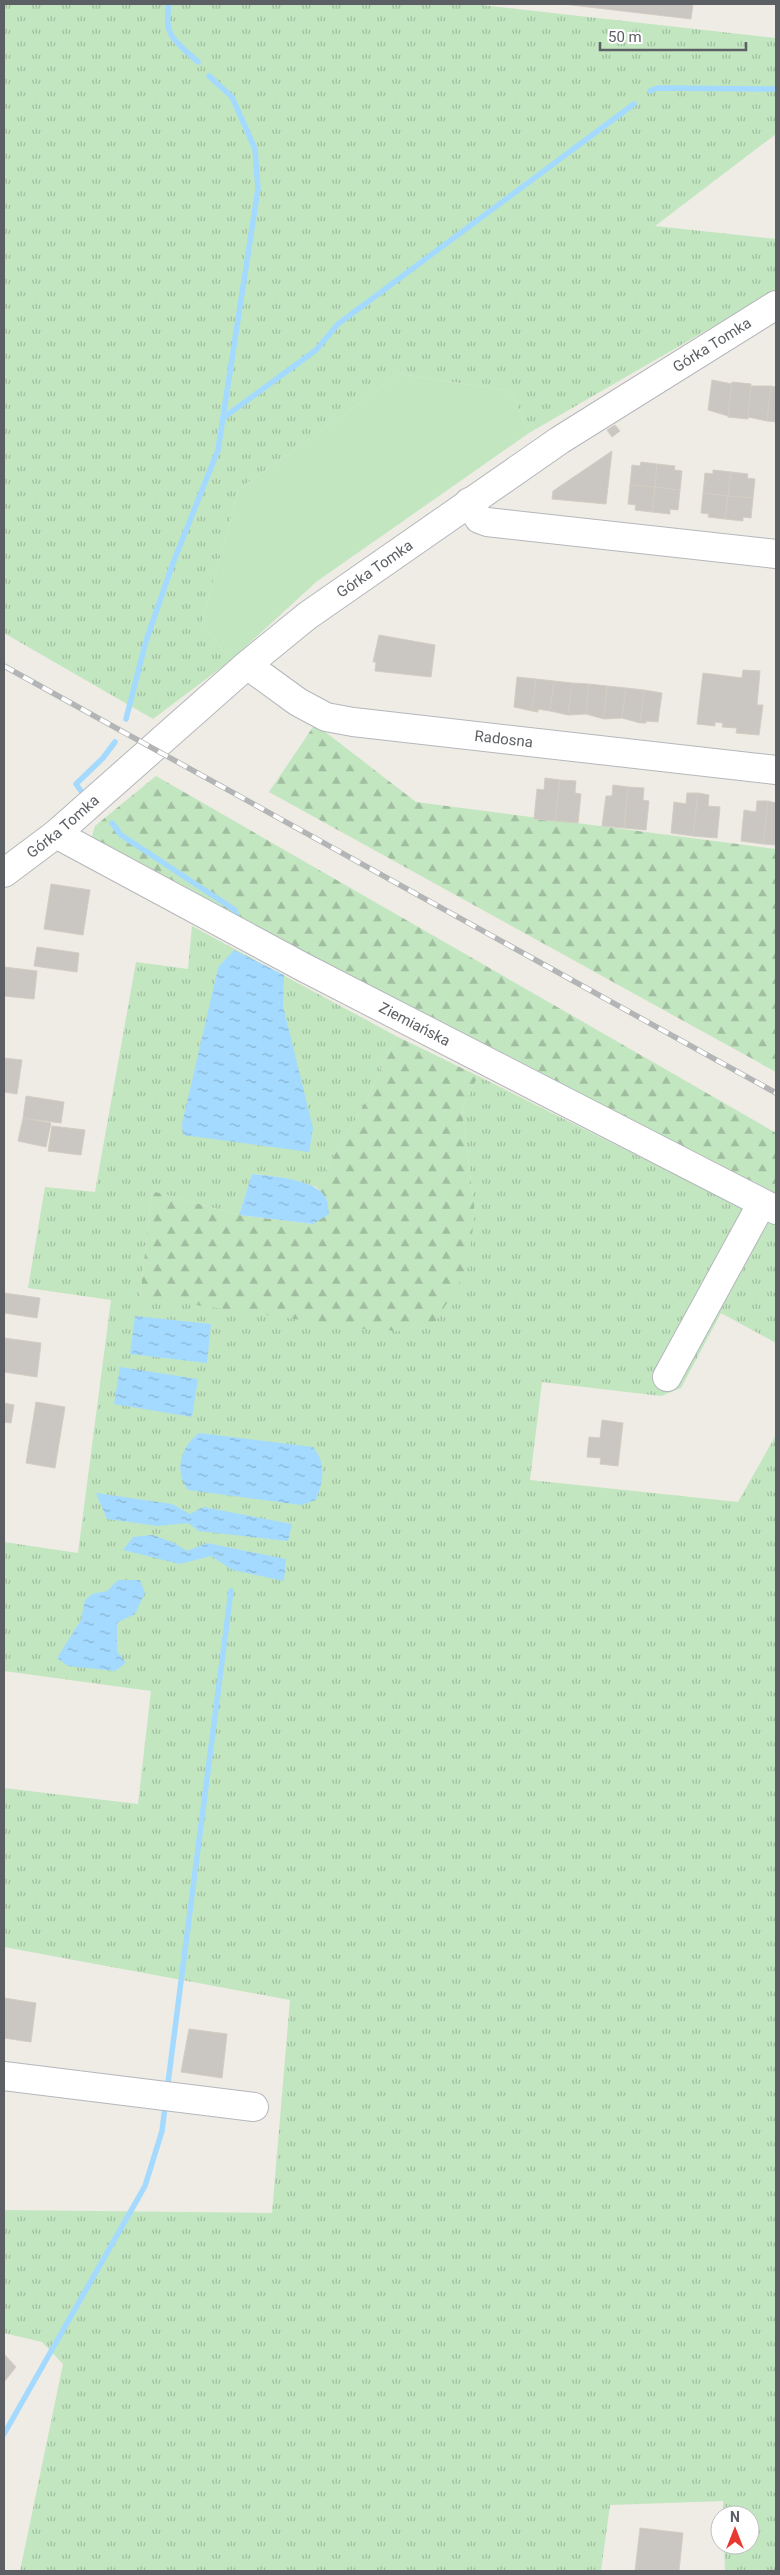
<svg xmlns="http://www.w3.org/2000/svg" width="780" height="2575" viewBox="0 0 780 2575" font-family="Roboto,sans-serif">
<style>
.grass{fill:url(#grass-tufts)}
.forest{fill:url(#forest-firs)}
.green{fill:#c2e6c0}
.water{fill:url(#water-ripples)}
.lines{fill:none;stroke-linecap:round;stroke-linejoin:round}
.stream{stroke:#a4daff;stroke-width:5.5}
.building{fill:#cac6c1;stroke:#d3cdc2}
.minor-casing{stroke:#b4b7bb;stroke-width:30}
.minor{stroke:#fff;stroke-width:28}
.rail-casing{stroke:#b3b4b5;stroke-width:5.5}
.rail{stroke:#fff;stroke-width:4;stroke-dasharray:11;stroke-linecap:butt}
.labels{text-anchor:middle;stroke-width:5;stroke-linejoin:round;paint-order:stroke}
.street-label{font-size:15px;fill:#5c6065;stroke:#fff}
</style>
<defs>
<pattern id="grass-tufts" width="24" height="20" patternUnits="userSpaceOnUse" patternTransform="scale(1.25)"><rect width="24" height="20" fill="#c2e6c0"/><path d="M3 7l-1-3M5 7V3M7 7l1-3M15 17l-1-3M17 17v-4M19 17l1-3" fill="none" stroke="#a1bea0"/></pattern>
<pattern id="forest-firs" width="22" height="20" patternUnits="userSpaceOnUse" patternTransform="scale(1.25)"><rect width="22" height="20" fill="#c2e6c0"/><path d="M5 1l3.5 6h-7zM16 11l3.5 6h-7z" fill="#a1bea0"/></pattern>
<pattern id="water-ripples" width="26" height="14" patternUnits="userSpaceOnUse" patternTransform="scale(1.25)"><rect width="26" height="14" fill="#a4daff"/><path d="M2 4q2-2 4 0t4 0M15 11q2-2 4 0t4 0" fill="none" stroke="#89b4d2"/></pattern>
</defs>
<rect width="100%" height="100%" fill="#eeece4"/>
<!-- grass -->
<g class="grass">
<path d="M4,4H473L776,38V134L655,226L776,239V290L529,433L511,391L400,374L239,489L202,622L230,661L153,719L4,633Z"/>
<path d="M192,926L396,1036L367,1099L316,1187L285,1178L252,1174L239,1215L152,1191L140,1297L475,1213L462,1109L478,1076L776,1225V1343L721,1313L681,1388L661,1396L542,1382L530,1480L738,1502L776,1435V2571H725L724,2545H750V2515H724L723,2501L610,2505L601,2571H20L63,2364L42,2342L4,2333V2210L272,2213L290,2000L4,1947V1788L138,1804L151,1691L4,1671V1542L78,1553L111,1300L28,1288L45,1187L95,1192L136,962L188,969Z"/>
</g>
<!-- forest -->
<g class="forest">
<path d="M315,724L416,802L776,849V1072L269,792Z"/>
<path d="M156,776L776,1133V1196L379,995L91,840L95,826Z"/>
<path d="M396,1036L478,1076L462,1109L475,1213L467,1270L436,1321L400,1331L364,1329L140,1297L152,1191L239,1215L313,1224L326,1198L316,1187L367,1099Z"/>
</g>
<!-- green -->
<path class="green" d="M400,374L511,391L529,433L316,582L230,661L202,622L239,489Z"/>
<!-- water -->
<g class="water">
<path d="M234,950L284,975L283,1006L313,1128L309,1152L183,1135L182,1124L216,977L219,966Z"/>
<path d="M252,1174C272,1176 316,1179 326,1198C328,1202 328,1209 329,1214L313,1224L239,1215Z"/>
<path d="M135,1316L211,1324L207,1363L130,1354Z"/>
<path d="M120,1367L198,1379L192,1417L114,1404Z"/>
<path d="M199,1433L313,1447C327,1463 323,1482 316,1500L301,1505L188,1490C174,1470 180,1448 199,1433Z"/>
<path d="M96,1493L172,1504L190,1514L203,1507L292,1524L288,1541L199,1531L188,1523L158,1526L107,1519Z"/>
<path d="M153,1535L174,1543L187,1551L207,1543L286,1559L284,1581L233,1570L211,1556L180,1564L123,1550L133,1537Z"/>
<path d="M118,1580H140L145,1593L135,1614L117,1623V1651L126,1663L115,1671L68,1666L57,1658L81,1620L85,1600L92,1594L107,1591Z"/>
</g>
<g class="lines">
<!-- stream -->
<g class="stream">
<path d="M169,4C163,38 176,41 198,62"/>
<path d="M650,91L657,88L776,89"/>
<path d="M223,418L316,350L338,324L634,104"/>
<path d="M126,719L146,641L173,563L218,450L258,189L255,149L232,97L209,76"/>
<path d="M81,791L76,784L103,758L115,742"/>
<path d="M112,823L121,835L235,910L238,921"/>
<path d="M168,2083L231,1591"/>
<path d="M4,2434L145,2186L162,2131L165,2107"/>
</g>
</g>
<!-- building -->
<g class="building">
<path d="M563,4H693L691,19Z"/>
<path d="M712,380L732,384L728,416L708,410Z"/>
<path d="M732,382L751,384L748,419L728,417Z"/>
<path d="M751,386H771L767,421L748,417Z"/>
<path d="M771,386L776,387V422L767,421Z"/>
<path d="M615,425L620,431L612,437L607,430Z"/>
<path d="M612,451L606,504L552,499L553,491Z"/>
<path d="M641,462L657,464L655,487L630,485L632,465L640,466Z"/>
<path d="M657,464L675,466L674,470L682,471L680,490L655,487Z"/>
<path d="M713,470L731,472L728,496L703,493L705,473L713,474Z"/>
<path d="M731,472L748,474L747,478L755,479L753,498L728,496Z"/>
<path d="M630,485L655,487L652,512L635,510L636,505L628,504Z"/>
<path d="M655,487L680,490L678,510L670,509V514L652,512Z"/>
<path d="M703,493L728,496L725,519L708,517L709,514L701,513Z"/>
<path d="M728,496L753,498L751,518L743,517V521L725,519Z"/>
<path d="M379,635L435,645L431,677L375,671L376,662H373Z"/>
<path d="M743,670L760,671L757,705H763L759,735L736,733L737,728L722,727L723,723L715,722V726L697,724L703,673L742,678Z"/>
<path d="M517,677L536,679L532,711L514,707Z"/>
<path d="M536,679L554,681L550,711L538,709V712L532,711Z"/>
<path d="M554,681L572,683L568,715L550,711Z"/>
<path d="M572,683L589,684L586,714L568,715Z"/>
<path d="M589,684L607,686L604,719L586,714Z"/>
<path d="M607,686L626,688L622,718L604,719Z"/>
<path d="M626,688L644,690L640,723L622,718Z"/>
<path d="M644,690L662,693L658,722L646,721V723H640Z"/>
<path d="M545,778L560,780L555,821L534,819L537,789L544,790Z"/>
<path d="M560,780L576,781L575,793L581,794L578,823L555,821Z"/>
<path d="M613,785L628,787L624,828L602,826L606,796H612Z"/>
<path d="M628,787L644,788L643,800L649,801L646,830L624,828Z"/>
<path d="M687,793H698L693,836L671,833L674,802L686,804Z"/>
<path d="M698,793L709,795L708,806L720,807L717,838L693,836Z"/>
<path d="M757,801H768L763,844L741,841L744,810L756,812Z"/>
<path d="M768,801L776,803V845L763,844Z"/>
<path d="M51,884L90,890L83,935L44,929Z"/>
<path d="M37,947L79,953L77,972L34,966Z"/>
<path d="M4,967L37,971L34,999L4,996Z"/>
<path d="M4,1058L22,1060L17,1094L4,1092Z"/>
<path d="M26,1096L64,1102L61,1123L23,1118Z"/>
<path d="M23,1118L51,1123L46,1147L18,1141Z"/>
<path d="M52,1126L85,1130L81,1155L48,1151Z"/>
<path d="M4,1293L40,1298L37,1318L4,1313Z"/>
<path d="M4,1338L41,1343L37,1377L4,1372Z"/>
<path d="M36,1402L65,1407L55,1468L26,1463Z"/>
<path d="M4,1403L14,1405L11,1423L4,1422Z"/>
<path d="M602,1420L623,1423L618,1466L600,1464L601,1458L587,1457L589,1437L600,1438Z"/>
<path d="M4,1998L36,2003L31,2042L4,2038Z"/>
<path d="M189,2029L227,2034L222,2078L181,2072Z"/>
<path d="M4,2354L16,2367L4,2382Z"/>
<path d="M640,2528L683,2533L679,2571H635Z"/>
</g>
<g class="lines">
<defs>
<g id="minor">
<path d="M469,502L479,519L487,522L776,554"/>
<path id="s1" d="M247,665L298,702L326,717L353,722L776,770"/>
<path id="s2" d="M56,834L303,967L776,1210"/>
<path id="s3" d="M4,873L56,834L247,665L307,616L560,440L776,305"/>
<path d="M667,1377L762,1203"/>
<path d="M4,2076L254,2107"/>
</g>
</defs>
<!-- minor casing -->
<use href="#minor" class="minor-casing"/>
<!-- minor -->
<use href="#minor" class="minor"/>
<defs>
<path id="rail" d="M4,666L776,1093"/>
</defs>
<!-- rail casing -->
<use href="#rail" class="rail-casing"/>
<!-- rail -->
<use href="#rail" class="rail"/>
</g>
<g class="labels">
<!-- street labels -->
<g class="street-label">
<text dy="5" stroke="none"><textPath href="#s3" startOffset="885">Górka Tomka</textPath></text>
<text dy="5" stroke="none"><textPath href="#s3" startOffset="480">Górka Tomka</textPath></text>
<text dy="5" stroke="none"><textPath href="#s1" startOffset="274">Radosna</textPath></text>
<text dy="5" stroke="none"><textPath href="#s3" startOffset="75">Górka Tomka</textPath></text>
<text dy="5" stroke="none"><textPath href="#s2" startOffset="406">Ziemiańska</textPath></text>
</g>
</g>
<!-- border -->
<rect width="780" height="2575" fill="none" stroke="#5c6065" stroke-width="10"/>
<!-- north arrow -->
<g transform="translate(735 2530)"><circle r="24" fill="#ffffff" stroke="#bebfc1"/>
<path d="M0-4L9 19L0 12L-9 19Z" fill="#e93830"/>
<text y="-8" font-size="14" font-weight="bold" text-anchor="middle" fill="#5c6065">N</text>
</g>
<!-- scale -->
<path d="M600 42v8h146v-8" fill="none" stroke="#5c6065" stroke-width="2.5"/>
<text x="608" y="42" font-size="15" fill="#5c6065" stroke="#ffffff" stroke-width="4" paint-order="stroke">50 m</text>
</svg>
